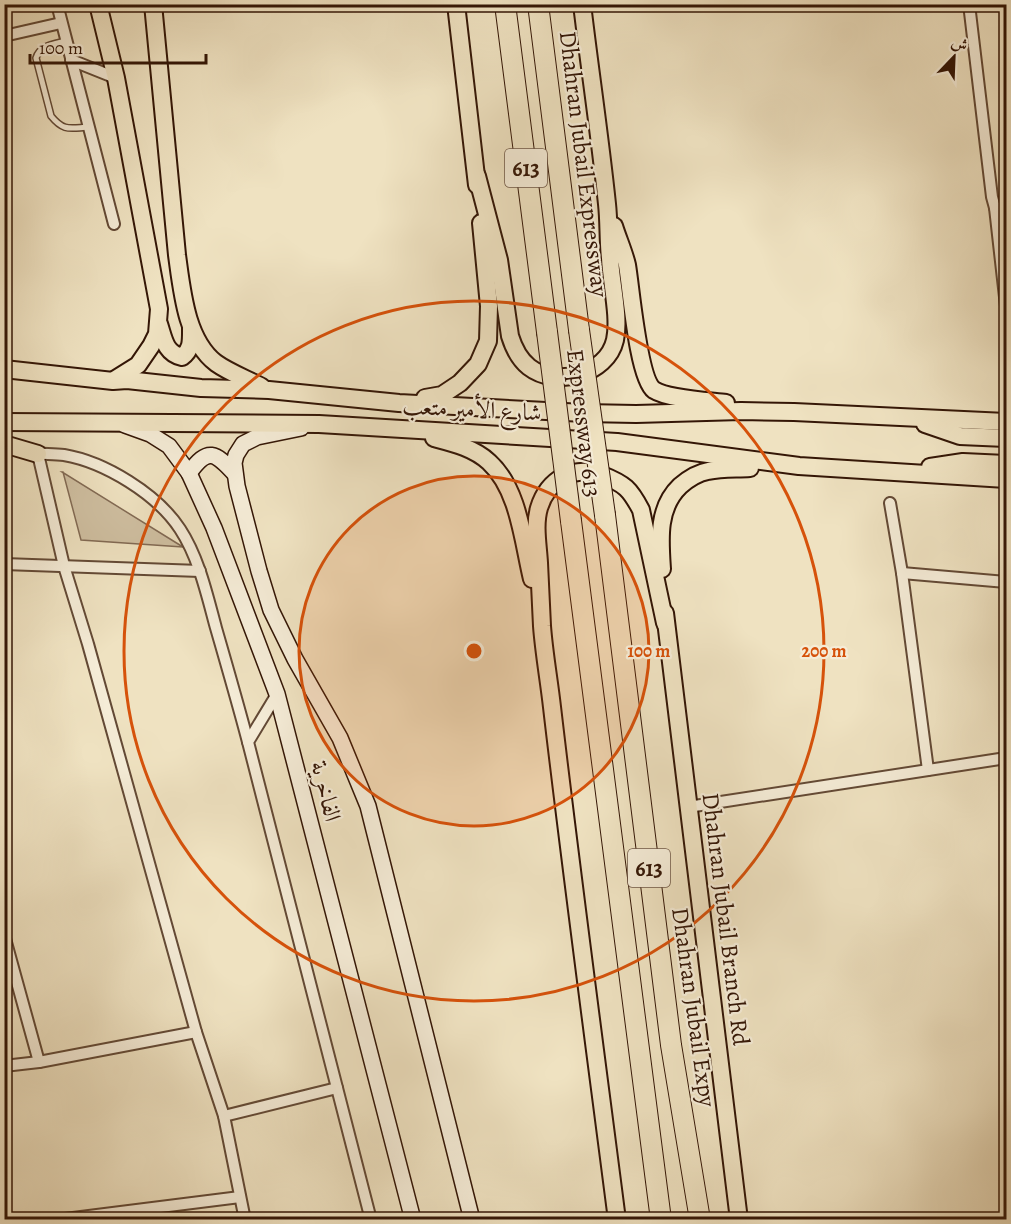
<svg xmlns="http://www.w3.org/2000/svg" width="1011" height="1224" viewBox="0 0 1011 1224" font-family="Alegreya,Amiri,serif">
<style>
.green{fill:#cfbfa1;stroke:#826a54;stroke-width:1.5}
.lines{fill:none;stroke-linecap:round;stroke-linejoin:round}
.lane-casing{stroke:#634935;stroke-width:8}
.street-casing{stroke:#634935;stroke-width:14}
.secondary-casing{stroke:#341606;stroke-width:18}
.primary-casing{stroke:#341606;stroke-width:20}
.highway-casing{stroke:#341606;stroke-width:22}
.lane{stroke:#f5ecd7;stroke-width:5}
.street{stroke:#f5ecd7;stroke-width:10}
.secondary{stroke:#f5ecd7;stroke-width:15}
.primary{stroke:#efe2c1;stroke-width:16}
.highway{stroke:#efe2c1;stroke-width:20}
.highway-bridge-casing{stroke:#341606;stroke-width:22;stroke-linecap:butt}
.highway-bridge{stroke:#efe2c1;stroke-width:20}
.ring{fill:none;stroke:#d6520b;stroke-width:3}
.labels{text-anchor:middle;stroke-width:4.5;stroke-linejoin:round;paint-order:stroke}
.shield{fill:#f5ecd7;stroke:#6e5645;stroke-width:1.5}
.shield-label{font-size:22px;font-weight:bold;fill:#341606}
.street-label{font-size:24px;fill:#341606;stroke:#f5ecd7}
.centre{fill:#d6520b;stroke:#f5ecd7;stroke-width:3}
.ring-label{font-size:18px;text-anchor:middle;font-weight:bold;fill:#d6520b;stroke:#f5ecd7;stroke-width:4.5;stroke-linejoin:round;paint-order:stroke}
</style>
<rect width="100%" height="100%" fill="#efe2c1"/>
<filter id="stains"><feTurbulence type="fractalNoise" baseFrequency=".00333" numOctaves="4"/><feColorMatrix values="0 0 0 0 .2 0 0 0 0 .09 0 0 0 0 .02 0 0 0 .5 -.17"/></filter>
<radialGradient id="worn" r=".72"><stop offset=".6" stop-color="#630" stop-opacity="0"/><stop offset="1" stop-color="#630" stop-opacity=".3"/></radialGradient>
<!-- green -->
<path class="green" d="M63,472H62L183,547L81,540Z"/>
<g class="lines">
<defs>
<g id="lane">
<path d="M66,41C54,44 40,45 36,58L51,116C64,132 70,128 89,127"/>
<path d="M350,1220L370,1215"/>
</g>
<g id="street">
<path d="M57,4L114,224"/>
<path d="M969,4L992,197L995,208"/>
<path d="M4,36L61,23"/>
<path d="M71,60L116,78"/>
<path d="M1006,209L995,208L1006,306"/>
<path d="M32,453C42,454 53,454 64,455C105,462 157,494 180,529C199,558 207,595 216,628C227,666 238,704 248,742"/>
<path d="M38,454L64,566L88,644L196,1032L224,1116L245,1220"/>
<path d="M890,503L902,573L928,770"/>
<path d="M4,564L200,571"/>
<path d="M902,573L1006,582"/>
<path d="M277,694L248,742L371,1220"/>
<path d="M688,807L1006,758"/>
<path d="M4,935L39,1062"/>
<path d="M4,1066L39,1062L196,1032"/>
<path d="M224,1116L337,1088"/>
<path d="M57,1220L240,1197"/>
</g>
<g id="secondary">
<path d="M125,425L150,434L169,446L189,473L214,528L277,694L413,1220"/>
<path d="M301,428L257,437L243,444L236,455L234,463L237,486L259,571L271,610L295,659L340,738L368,806L472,1220"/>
<path d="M189,473C208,447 215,452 235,474"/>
</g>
<g id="primary">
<path d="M98,4L116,78L159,309L157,334L151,346L138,365L114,380"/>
<path d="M153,4L177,255C182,291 186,340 216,363C230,373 247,379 262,387"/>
<path d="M456,4L477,185"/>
<path d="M477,176L499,260L510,336C514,349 519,359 529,367C556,388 607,375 615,340C620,317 611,283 610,258C608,240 609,222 607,204C600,137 590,71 582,4"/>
<path d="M614,226C618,239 624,252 627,265C631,288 638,378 654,390C668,399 709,401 726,403"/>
<path d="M159,324C164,339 165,353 182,357C192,350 191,340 191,328"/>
<path d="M4,369L113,381L127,380L201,388L269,390L399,403L584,413L636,414L741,411L794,412L1006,422"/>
<path d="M425,398L442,395L460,383L478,364L488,341L489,306L481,223"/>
<path d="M4,422L319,424L617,442L799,466L1006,479"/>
<path d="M925,424L960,436L1006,438"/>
<path d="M434,438C453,443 474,448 489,462C519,489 523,542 532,579"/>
<path d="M4,444L38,454"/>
<path d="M930,467L963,462L1006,464"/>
<path d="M662,569C660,540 657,508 680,486C688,479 697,473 708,471C722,468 736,469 750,468"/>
<path d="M665,613L739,1220"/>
<path d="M617,1220C595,1049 572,878 552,707C549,680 544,653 542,626C541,605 540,584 539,563C538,545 534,525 539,508C548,479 573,465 602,475C625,484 630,489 641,510L665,623"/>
</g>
<g id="highway">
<path d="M505,4L547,332"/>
<path d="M538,4L579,330"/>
<path d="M605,515L671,1045L700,1220"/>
<path d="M571,521L661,1220"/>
</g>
</defs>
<!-- lane casing -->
<use href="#lane" class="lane-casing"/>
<!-- street casing -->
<use href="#street" class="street-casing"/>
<!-- secondary casing -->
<use href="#secondary" class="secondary-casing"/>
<!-- primary casing -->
<use href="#primary" class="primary-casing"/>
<!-- highway casing -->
<use href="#highway" class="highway-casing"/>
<!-- lane -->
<use href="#lane" class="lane"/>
<!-- street -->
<use href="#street" class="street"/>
<!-- secondary -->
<use href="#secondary" class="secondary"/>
<!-- primary -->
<use href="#primary" class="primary"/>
<!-- highway -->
<use href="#highway" class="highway"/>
<defs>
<g id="highway-bridge">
<path d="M579,330L605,515"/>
<path d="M547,332L571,521"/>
</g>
</defs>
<!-- highway-bridge casing -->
<use href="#highway-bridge" class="highway-bridge-casing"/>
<!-- highway-bridge -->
<use href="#highway-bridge" class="highway-bridge"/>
</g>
<!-- distance rings -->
<circle cx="474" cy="651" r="175" fill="#d6520b" fill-opacity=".12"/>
<g class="ring">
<circle cx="474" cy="651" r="175"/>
<circle cx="474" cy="651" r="350"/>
</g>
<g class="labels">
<!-- shield labels -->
<g class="shield">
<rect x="505" y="149" width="42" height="38" rx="4.5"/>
<rect x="628" y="849" width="42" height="38" rx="4.5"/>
</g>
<g class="shield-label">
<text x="526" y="176">613</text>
<text x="649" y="876">613</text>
</g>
<!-- street labels -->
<g class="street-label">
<text transform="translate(584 164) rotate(83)" y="8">Dhahran Jubail Expressway</text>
<text transform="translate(472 409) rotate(3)" y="8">شارع الأمير متعب</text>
<text transform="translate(584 423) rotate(83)" y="8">Expressway 613</text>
<text transform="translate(326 791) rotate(76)" y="8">الفاخرية</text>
<text transform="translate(726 919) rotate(83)" y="8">Dhahran Jubail Branch Rd</text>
<text transform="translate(694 1007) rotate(82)" y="8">Dhahran Jubail Expy</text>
</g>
</g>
<circle cx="474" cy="651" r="9" class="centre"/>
<g class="ring-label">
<text x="649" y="657">100 m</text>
<text x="824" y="657">200 m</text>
</g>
<!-- margin -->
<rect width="1011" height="1224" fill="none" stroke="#efe2c1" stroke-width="24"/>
<rect x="6" y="6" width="999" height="1212" fill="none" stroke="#341606" stroke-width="3"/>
<rect x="12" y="12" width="987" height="1200" fill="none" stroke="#341606" stroke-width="1.5"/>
<!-- north arrow -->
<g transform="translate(954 57) rotate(23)" stroke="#f5ecd7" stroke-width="4.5" paint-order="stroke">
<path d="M0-4.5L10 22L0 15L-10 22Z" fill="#341606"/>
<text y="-9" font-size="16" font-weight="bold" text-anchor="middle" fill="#341606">ش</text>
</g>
<!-- scale -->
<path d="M30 54v9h176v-9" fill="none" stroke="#341606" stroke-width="3"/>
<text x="39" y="54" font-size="18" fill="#341606" stroke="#f5ecd7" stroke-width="4.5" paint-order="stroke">100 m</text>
<rect width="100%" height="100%" filter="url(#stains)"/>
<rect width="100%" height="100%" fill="url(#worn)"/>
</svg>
